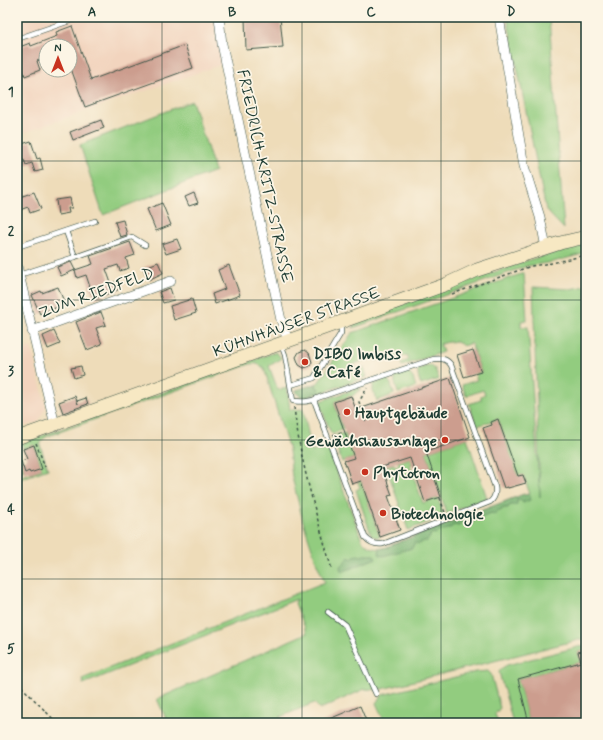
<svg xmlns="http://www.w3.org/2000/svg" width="603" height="740" viewBox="0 0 603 740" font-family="Mynerve,sans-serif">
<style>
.built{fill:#f2d4be;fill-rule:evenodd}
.green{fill:#92cc7f;stroke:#58845a}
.forest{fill:#75b06e;stroke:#4a7651}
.building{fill:#cc9d8e}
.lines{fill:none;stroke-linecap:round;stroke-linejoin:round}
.lane-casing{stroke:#3e5548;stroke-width:6}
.street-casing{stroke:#3e5548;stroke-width:10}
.secondary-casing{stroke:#3e5548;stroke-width:14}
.path{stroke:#3e5548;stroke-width:1.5;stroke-dasharray:3 3;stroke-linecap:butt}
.lane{stroke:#fff;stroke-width:4.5}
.street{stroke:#fff;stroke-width:9}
.secondary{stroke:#f7e8c3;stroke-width:13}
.grid{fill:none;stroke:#1f3d34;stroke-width:1;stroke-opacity:0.55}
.poi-dot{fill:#c8321e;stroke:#fcf5e5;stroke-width:1.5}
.labels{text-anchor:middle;stroke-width:3.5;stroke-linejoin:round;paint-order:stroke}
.street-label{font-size:16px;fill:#1f3d34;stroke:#fcf5e5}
.poi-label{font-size:16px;font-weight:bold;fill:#1f3d34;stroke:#fcf5e5;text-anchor:start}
.neatline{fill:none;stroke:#1f3d34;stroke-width:1.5}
.grid-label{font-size:13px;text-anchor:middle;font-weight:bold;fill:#1f3d34}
</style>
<rect width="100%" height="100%" fill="#fcf5e5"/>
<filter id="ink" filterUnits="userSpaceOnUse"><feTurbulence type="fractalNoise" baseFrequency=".025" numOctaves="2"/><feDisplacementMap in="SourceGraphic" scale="8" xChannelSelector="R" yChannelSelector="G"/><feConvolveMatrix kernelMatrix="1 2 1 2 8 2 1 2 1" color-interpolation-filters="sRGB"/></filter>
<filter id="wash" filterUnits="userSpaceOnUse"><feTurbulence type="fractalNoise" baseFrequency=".012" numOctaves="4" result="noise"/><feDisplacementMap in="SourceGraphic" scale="16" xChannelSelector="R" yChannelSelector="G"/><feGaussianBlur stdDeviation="0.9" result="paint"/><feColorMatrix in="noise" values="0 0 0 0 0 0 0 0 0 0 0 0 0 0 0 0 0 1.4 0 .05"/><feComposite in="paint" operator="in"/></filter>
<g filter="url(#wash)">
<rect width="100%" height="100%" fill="#eedcb9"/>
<!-- built -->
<g class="built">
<path d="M17,17H222L226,63L17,135ZM46,46H70V70H46Z"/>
<path d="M31,347L46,407L38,422L17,429V353Z"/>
</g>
<!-- green -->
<g class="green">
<path d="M507,17H549L564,229L546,210Z"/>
<path d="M192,101L215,171L103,215L80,145Z"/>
<path d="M586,244V253L553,262L527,266L353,328L355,321L532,259Z"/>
<path d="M524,273L527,320L521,321V327H528L540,497L533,287L570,289L586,286V638L378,690L365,689L320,709L314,703L280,717L281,723H168L157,699L307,633L295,603L297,599L83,684L82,679L325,582L317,564L303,521L292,477L289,450L264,368C259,364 256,363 250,364L48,436L43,439L40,445L48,469L17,480V451L24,470L17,472L19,477L42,469L34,445L23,449L22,443L273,353C278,352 279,355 281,359L269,366L278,390L287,388L290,410L303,409L312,452L327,446L362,540C368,547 375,550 384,548L524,494L525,495L530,494L523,475L518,476L498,419L477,426L469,404L481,400V396L485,394L483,390L466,396L462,385L477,380L475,374L481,372L471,343L463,346C456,339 449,342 440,344L443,352L402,366L401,363L409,360L407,355L395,359L393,355L376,361L375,357L354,364L356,369L364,367L367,377L305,398L302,388L318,383L352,333Z"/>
<path d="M430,365L435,369L439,379L421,385L418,376V369Z"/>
<path d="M408,372L413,378L416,387L398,393L395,383V376Z"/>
<path d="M387,379L391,384L394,394L377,401L373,391V384Z"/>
<path d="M359,388L361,389L351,397V396L334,402L343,429L333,434L331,433L320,405V402L323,400Z"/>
<path d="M345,433L350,447L367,442L375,451L342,462L333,438L334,436Z"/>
<path d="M467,438L487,498L447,514L426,452Z"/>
<path d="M410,458L412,465L410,466L423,503L438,498L444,516L408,530L386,466L394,464L395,467L399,465L398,462Z"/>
<path d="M361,481L380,537H374L371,534L356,490L360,488L358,482Z"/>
<path d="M586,645V650L578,652L581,662L518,679L529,723H513L499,672L502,668L507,665Z"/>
<path d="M488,671L491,674L500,708L495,714L498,723H385L376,703L382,695L476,672Z"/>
</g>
<!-- forest -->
<g class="forest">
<path d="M316,384L317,388L319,389L320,393L316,394L315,392L313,393L312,395L304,398L296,393V390Z"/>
<path d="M524,494L525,495L528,494L530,496V500L523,503L520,500L517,499V504L515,505H510L508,508H504L500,511L498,510L496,512V514H494L491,513L487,515H485L481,518H474L473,523H469L468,522H465L463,520H462V523L459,526L454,525C450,529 443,531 438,531L435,534L433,533L430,535V537L427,541H424L419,544H417L415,542L412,548L383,556L380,555L379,552L380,549L387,547L388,548L389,546Z"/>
<path d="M358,555L361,556L364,555H374L376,558L342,572L340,568L341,565L344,564L345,561L349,557L352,559L354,556Z"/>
</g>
<g id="blocks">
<!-- building -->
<g class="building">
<path d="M267,17H280L283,47L246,50L245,18Z"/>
<path d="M72,26L91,80L185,45L193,68L85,107L70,66V46H46V58L37,61L40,70L25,76L17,54V48L30,43L31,46L57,36L56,32Z"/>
<path d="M101,120L104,128L73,140L70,132Z"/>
<path d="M31,141L37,159L40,158L43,170L35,172L32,163L26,165L24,160L17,162V155L22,153L19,145Z"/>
<path d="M34,192L41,209L30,213L28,207L17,211V198Z"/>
<path d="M194,193L198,203L189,206L185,197Z"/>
<path d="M70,198L72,208H68L69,213L58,215L56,200Z"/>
<path d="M162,203L171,225L156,231L147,209Z"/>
<path d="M123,220L127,235L120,237L115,222Z"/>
<path d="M177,239L181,249L166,254L162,244Z"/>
<path d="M130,242L135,255L126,258L129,268L120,271L118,265L106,269L111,283L118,281L120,289L94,299L86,275L77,278L75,270L93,264L90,256Z"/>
<path d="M71,262L75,270L61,276L57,267Z"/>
<path d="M158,262L163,273L148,280L143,268Z"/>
<path d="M229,265L240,295L215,304L212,294L225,289L218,270Z"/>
<path d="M58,287L65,304L40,314L32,295L41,291L42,293Z"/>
<path d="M170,288L174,300L163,303L159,292Z"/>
<path d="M192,299L196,313L174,320L170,306Z"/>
<path d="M101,312L106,325L96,328L102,344L87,350L76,322Z"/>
<path d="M54,331L60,344L48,349L43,336Z"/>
<path d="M305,350L309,353L312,362L310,366L304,368L299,365L296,357L299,352Z"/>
<path d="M473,350L481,372L464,377L457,355Z"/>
<path d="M81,366L83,375L74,378L71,368Z"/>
<path d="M450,378L470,437L426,452L441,497L425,502L410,458L382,467L392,495L388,496L400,530L380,537L361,481L352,484L347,469L344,461L354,458L334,402L351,396L356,410Z"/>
<path d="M75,396L78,404L77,401L86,398L88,404L63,413L59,402Z"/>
<path d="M498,419L518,476L523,475L526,483L508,488V487L504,488L483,428L492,425L491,422Z"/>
<path d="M34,445L42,469L30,473L29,471L25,473L21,461L27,459L23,449Z"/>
<path d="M586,650V723H529L518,679L581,662L578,652Z"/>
<path d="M360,706L367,723H320Z"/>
</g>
</g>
</g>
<g filter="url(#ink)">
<use href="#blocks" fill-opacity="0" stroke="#3e5548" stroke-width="1"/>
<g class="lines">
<defs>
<g id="lane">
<path d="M17,39L81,17"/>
<path d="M17,247L95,221"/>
<path d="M75,257L132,237L145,245"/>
<path d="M19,275L75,257L66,231"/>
<path d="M281,344L285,355L293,401C303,402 311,402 320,397L434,359C442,358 447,359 451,365L495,487C496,493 495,498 490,502L383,544C375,545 370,543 365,537L314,400"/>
<path d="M291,385L314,378L341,333V324"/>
<path d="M328,612L345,625L376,694"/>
</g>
<g id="street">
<path d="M219,17L222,44L237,115L281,320L288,341"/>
<path d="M499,17L524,166L540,217L546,248"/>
<path d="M17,266L55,425"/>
<path d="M32,331L171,281"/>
</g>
<path id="secondary" d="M17,438L447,284L477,270L560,243L586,237"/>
</defs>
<!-- lane casing -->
<use href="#lane" class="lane-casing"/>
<!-- street casing -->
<use href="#street" class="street-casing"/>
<!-- secondary casing -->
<use href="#secondary" class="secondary-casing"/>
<!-- path -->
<g class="path">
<path d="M452,294L531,266L552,263L586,255"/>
<path d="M294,407C300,462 317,517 332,570"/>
<path d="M366,421L359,402L367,388"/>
<path d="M333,435L344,431"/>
<path d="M36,443L45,467"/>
<path d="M440,498L445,513"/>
<path d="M17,682L57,723"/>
</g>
<!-- lane -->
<use href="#lane" class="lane"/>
<!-- street -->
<use href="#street" class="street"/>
<!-- secondary -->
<use href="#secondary" class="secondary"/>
</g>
</g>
<!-- grid -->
<path class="grid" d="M162,17V723M302,17V723M441,17V723M17,161H586M17,300H586M17,440H586M17,579H586"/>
<!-- markers -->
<g class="poi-dot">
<circle cx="305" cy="362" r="4"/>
<circle cx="347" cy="412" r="4"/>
<circle cx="445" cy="440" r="4"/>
<circle cx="365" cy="472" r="4"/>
<circle cx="383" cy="513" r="4"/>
</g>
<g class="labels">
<!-- street labels -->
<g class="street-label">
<text transform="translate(266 176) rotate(78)" y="6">FRIEDRICH-KRITZ-STRASSE</text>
<text transform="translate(96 292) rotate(-20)" y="6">ZUM RIEDFELD</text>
<text transform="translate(296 321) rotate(-20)" y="6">KÜHNHÄUSER STRASSE</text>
</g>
<!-- poi labels -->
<g class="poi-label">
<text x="313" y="359">DIBO Imbiss<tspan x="313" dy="18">&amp; Café</tspan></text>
<text x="355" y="418">Hauptgebäude</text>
<text x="437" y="446" text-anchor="end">Gewächshausanlage</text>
<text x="373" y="478">Phytotron</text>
<text x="391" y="519">Biotechnologie</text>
</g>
</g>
<!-- margin -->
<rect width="603" height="740" fill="none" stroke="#fcf5e5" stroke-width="44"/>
<!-- north arrow -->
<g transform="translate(58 58)"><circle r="19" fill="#fcf5e5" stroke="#a4ab9e"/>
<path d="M0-3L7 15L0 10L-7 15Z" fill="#c8321e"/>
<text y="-6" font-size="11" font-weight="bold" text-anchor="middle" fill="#1f3d34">N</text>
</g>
<rect x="22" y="22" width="559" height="696" class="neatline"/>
<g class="grid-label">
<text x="92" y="16">A</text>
<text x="232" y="16">B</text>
<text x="371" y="16">C</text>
<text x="511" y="16">D</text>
<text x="11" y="96">1</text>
<text x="11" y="235">2</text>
<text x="11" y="375">3</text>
<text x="11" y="514">4</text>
<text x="11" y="653">5</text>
</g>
</svg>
